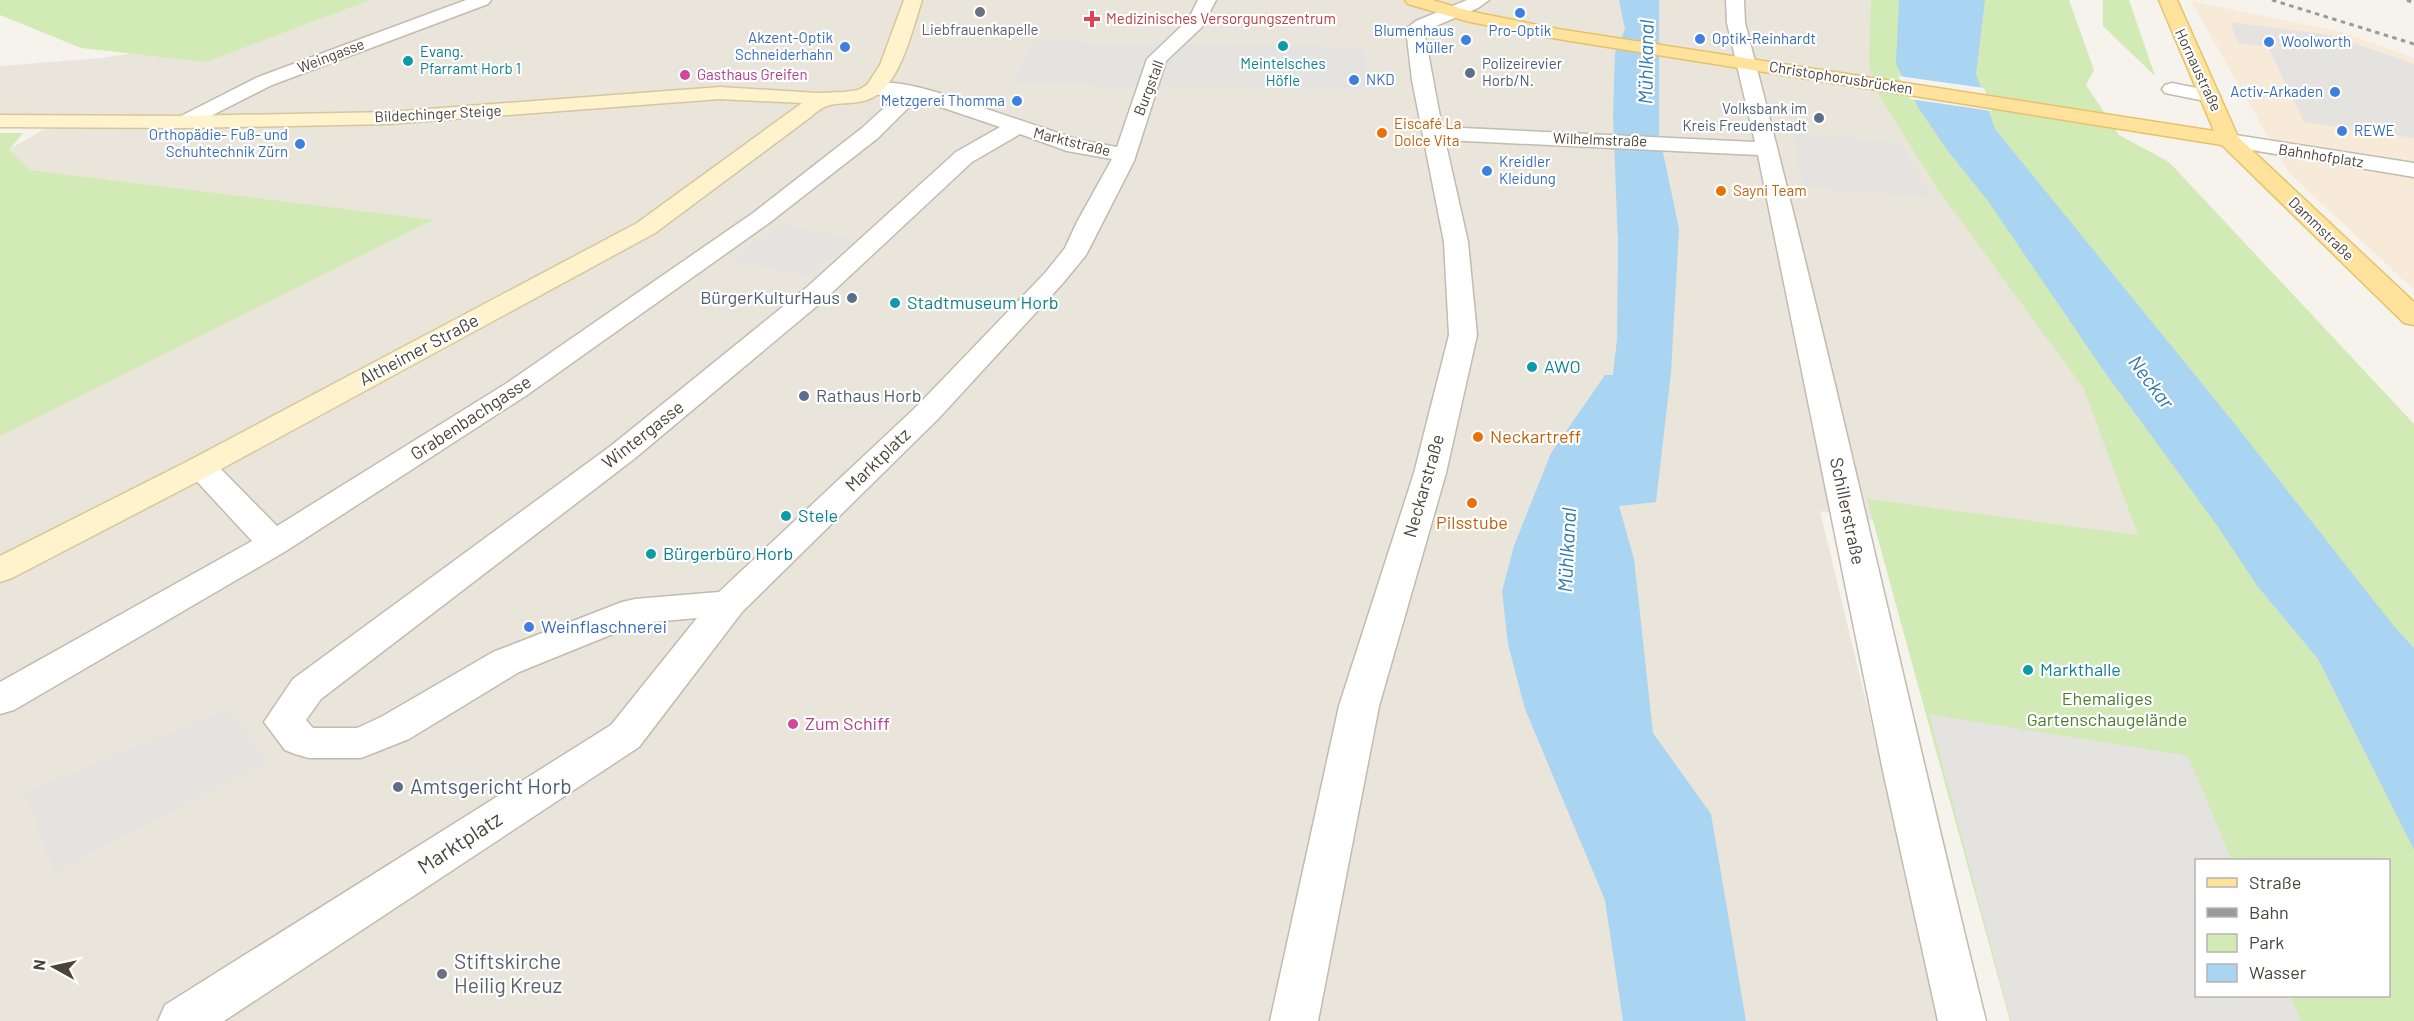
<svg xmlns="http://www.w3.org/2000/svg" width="2414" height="1021" viewBox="0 0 2414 1021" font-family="Barlow,sans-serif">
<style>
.residential{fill:#eae5da}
.commercial{fill:#f7ead8}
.green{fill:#d2eab5;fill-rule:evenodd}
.parking{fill:#e5e3e0}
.water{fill:#a9d4f2}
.pier{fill:#f6f3ec}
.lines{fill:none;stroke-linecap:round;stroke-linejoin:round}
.street-casing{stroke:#c2bbae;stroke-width:3}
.secondary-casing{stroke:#d6c79b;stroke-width:3}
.primary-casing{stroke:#e6c16a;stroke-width:3}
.street{fill:#fff;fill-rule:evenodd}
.secondary{fill:#fff3cd;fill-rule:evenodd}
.primary{fill:#ffe39c;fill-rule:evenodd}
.rail{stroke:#9a9a9a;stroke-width:3;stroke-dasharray:4.5 4.5;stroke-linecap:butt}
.worship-dot{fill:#6b7280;stroke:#fff;stroke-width:2}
.shop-dot{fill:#3f7fe0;stroke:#fff;stroke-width:2}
.health-dot{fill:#e0444e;stroke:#fff;stroke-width:2}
.culture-dot{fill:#0f9aa8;stroke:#fff;stroke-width:2}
.service-dot{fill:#5c6f8a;stroke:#fff;stroke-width:2}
.hotel-dot{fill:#d1479c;stroke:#fff;stroke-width:2}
.food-dot{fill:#e8710a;stroke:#fff;stroke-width:2}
.labels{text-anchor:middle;stroke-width:4.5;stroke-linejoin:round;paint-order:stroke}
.far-health-label{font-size:15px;fill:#be3a42;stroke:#fff;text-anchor:start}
.far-worship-label{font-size:15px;fill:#5b616d;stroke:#fff}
.far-shop-label{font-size:15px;fill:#366cbe;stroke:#fff;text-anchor:end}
.far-culture-label{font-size:15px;fill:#0d838f;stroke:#fff;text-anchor:start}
.far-street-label{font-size:15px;fill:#4b4439;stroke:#fff}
.far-service-label{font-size:15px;fill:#4e5e75;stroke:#fff;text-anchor:start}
.far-hotel-label{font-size:15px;fill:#b23c85;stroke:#fff;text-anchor:start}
.far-food-label{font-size:15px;fill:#c56008;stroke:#fff;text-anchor:start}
.service-label{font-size:18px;fill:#4e5e75;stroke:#fff;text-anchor:end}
.culture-label{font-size:18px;fill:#0d838f;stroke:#fff;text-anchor:start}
.street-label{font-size:18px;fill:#4b4439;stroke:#fff}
.food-label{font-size:18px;fill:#c56008;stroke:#fff;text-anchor:start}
.shop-label{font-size:18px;fill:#366cbe;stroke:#fff;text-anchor:start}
.park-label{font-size:18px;fill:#4a7f2a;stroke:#fff}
.hotel-label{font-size:18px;fill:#b23c85;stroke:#fff;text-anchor:start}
.water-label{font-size:20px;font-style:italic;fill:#2e7ab2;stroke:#fff}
.near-service-label{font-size:21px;fill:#4e5e75;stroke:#fff;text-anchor:start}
.near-street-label{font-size:21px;fill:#4b4439;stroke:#fff}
.near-worship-label{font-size:21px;fill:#5b616d;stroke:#fff;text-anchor:start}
</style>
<rect width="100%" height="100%" fill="#f6f3ec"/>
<!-- residential -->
<path class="residential" d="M346,0H1892L2219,550H2054L1820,511L1943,1021H0V436L431,221L29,170L8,150L64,118L0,115V66L102,58L233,37Z"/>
<!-- commercial -->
<path class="commercial" d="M2191,1L2342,32L2414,58V290L2288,172Z"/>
<!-- green -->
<g class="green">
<path d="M0,0H370L206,62L81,48L0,15Z"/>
<path d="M1871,0H2069L2094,70L2086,85L2119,135L2169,162L2414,424V648L2393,625L2258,587L2318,659L2414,850V1021H2010L1867,499L2138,535L2084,389L1937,188L1876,91L1869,61ZM2196,860H2388V996H2196Z"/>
<path d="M2103,0H2129L2155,76L2103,26Z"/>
<path d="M0,133H23L9,150L30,170L433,220L0,436Z"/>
</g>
<!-- parking -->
<g class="parking">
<path d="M2230,22L2331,35L2414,64V138L2304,122L2268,47L2238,43Z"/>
<path d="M1033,42L1364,46L1371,90L1011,84Z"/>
<path d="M1793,134L1900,142L1933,198L1803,187Z"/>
<path d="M782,224L856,239L806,276L728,260Z"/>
<path d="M226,710L271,760L55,872L24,792Z"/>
<path d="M1929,714L2188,756L2232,860H2196V996H2290L2301,1021H2011Z"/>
</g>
<!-- water -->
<g class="water">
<path d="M1619,0H1659V133L1679,229L1671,372L1656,502L1619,506L1634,559L1653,733L1711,814L1746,1021H1623L1605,900L1525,709L1508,644L1502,591L1514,546L1551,453L1605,375H1613L1617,339L1618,243L1613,116L1615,53L1625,29Z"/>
<path d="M1899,0H1985L1976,74L1995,129L2234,423L2393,625L2414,648V850L2318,659L2258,587L2214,521L2106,374L1988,201L1948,151L1919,109L1896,64Z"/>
</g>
<!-- pier -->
<path class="pier" d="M1898,76L1984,88L1992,111L1910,99Z"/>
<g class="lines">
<defs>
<g id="street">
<path d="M466,0H491L488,4L272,85L191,126L184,128L177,126L173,122L177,118L258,77Z"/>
<path d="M1198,0H1216L1202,27L1166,61L1134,161L1086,255L1063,283L939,418L742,612L639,747L224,1021H158L165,1005L611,725L697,618L640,623L519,672L409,739L361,758H309L295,754L285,750L264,722L293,679L612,445L806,288L956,152L1000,127L917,99L878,138L769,223L527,395L286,551L14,710L0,714V682L252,541L190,474L185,467L190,460L201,457L212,460L277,526L507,383L753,213L862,128L896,97L867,93L864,89L867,85C888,79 915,86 936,92L1079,140L1117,147L1147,59L1188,20ZM1020,134L1067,151L1112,159L1077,222L1065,248L1045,273L917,406L719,592L635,599L622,602L493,652L381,717L357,728H313L306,720L321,699L634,459L824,300L972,162Z"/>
<path d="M1467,0H1489L1478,8L1424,31L1442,127L1755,142L1727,23L1726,0H1744L1745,23C1832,354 1904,689 1986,1021H1938L1883,771L1758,155L1445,140L1468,242L1477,335L1446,473L1379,706L1318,1021H1270L1339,706L1414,473L1449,335L1444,242L1412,80L1406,29L1416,21Z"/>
<path d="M2172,83L2217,92L2220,96L2217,100L2210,102L2165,93L2162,89L2165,85Z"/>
<path d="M2229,134L2414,163V177L2221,145L2218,140L2221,135Z"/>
</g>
<path id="secondary" d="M904,0H922C912,30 899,94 863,101C840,106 830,99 812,116L655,233L212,474L12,578L0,582V556L190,460L637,223L802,103L720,99L389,124L184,128L0,127V115L184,116L389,112L720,87L818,93L844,92L858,90L867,85L880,65Z"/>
<path id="primary" d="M1405,0H1432L1473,12L1558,29L2214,131L2159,0H2177L2238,137L2414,302V325L2404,323L2222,145L1558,39L1470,22L1408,4Z"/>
</defs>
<!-- street casing -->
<use href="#street" class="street-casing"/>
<!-- secondary casing -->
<use href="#secondary" class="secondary-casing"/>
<!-- primary casing -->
<use href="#primary" class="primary-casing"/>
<!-- street -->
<use href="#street" class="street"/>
<!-- secondary -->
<use href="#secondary" class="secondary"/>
<!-- primary -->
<use href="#primary" class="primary"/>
<!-- rail -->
<g class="rail">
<path d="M2272,0L2414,44"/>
<path d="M2407,0L2414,3"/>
</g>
</g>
<!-- markers -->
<g class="worship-dot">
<circle cx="980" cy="12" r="6"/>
<circle cx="442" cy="974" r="6"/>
</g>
<g class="shop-dot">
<circle cx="1520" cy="13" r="6"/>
<circle cx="1700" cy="39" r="6"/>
<circle cx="1466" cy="40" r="6"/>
<circle cx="2269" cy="42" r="6"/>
<circle cx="845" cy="47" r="6"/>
<circle cx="1354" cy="80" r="6"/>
<circle cx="2335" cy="92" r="6"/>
<circle cx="1017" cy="101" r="6"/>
<circle cx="2342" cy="131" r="6"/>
<circle cx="300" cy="144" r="6"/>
<circle cx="1487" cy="171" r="6"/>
<circle cx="529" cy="627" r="6"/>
</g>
<path class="health-dot" d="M1089 10h6v6h6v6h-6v6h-6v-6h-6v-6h6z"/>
<g class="culture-dot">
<circle cx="1283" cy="46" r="6"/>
<circle cx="408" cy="61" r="6"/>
<circle cx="895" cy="303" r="6"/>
<circle cx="1532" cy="367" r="6"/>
<circle cx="786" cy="516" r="6"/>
<circle cx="651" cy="554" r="6"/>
<circle cx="2028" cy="670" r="6"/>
</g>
<g class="service-dot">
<circle cx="1470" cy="73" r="6"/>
<circle cx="1819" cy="118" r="6"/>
<circle cx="852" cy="298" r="6"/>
<circle cx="804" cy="396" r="6"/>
<circle cx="398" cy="787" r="6"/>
</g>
<g class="hotel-dot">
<circle cx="685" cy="75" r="6"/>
<circle cx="793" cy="724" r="6"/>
</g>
<g class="food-dot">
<circle cx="1382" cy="133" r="6"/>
<circle cx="1721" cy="191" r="6"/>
<circle cx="1478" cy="437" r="6"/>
<circle cx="1472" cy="503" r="6"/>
</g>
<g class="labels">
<!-- far-health labels -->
<g class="far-health-label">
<text x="1106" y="24">Medizinisches Versorgungszentrum</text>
</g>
<!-- far-worship labels -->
<g class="far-worship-label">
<text x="980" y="35">Liebfrauenkapelle</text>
</g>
<!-- far-shop labels -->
<g class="far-shop-label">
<text x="1454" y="36">Blumenhaus<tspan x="1454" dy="17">Müller</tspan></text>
<text x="1520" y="36" text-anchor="middle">Pro-Optik</text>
<text x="833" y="43">Akzent-Optik<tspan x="833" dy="17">Schneiderhahn</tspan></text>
<text x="1712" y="44" text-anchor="start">Optik-Reinhardt</text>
<text x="2281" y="47" text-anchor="start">Woolworth</text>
<text x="1366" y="85" text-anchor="start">NKD</text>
<text x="2323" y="97">Activ-Arkaden</text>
<text x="1005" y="106">Metzgerei Thomma</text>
<text x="2354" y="136" text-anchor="start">REWE</text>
<text x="288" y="140">Orthopädie- Fuß- und<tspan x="288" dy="17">Schuhtechnik Zürn</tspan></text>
<text x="1499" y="167" text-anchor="start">Kreidler<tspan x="1499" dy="17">Kleidung</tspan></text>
</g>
<!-- far-culture labels -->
<g class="far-culture-label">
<text x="420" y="57">Evang.<tspan x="420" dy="17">Pfarramt Horb 1</tspan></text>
<text x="1283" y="69" text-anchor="middle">Meintelsches<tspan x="1283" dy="17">Höfle</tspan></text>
</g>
<!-- far-street labels -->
<g class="far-street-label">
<text transform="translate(331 56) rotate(-21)" y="5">Weingasse</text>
<text transform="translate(2198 70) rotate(65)" y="5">Hornaustraße</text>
<text transform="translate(1841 78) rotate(9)" y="5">Christophorusbrücken</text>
<text transform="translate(1149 88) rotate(-69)" y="5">Burgstall</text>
<text transform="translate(438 114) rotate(-3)" y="5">Bildechinger Steige</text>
<text transform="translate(1600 140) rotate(2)" y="5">Wilhelmstraße</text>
<text transform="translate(1072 142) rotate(14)" y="5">Marktstraße</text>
<text transform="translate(2321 156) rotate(9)" y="5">Bahnhofplatz</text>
<text transform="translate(2321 229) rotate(44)" y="5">Dammstraße</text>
</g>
<!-- far-service labels -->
<g class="far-service-label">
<text x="1482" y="69">Polizeirevier<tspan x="1482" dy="17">Horb/N.</tspan></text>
<text x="1807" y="114" text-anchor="end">Volksbank im<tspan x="1807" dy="17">Kreis Freudenstadt</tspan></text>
</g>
<!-- far-hotel labels -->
<g class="far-hotel-label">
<text x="697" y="80">Gasthaus Greifen</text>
</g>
<!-- far-food labels -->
<g class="far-food-label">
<text x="1394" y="129">Eiscafé La<tspan x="1394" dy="17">Dolce Vita</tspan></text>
<text x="1733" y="196">Sayni Team</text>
</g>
<!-- service labels -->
<g class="service-label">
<text x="840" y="304">BürgerKulturHaus</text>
<text x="816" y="402" text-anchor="start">Rathaus Horb</text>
</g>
<!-- culture labels -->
<g class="culture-label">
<text x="907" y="309">Stadtmuseum Horb</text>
<text x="1544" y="373">AWO</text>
<text x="798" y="522">Stele</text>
<text x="663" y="560">Bürgerbüro Horb</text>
<text x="2040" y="676">Markthalle</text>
</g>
<!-- street labels -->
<g class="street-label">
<text transform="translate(419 350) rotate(-28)" y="6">Altheimer Straße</text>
<text transform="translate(471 418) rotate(-33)" y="6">Grabenbachgasse</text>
<text transform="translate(643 435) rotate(-38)" y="6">Wintergasse</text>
<text transform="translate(878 460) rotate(-44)" y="6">Marktplatz</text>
<text transform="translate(1424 486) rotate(-74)" y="6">Neckarstraße</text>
<text transform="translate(1847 511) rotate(78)" y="6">Schillerstraße</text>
</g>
<!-- food labels -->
<g class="food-label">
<text x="1490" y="443">Neckartreff</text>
<text x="1472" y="529" text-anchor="middle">Pilsstube</text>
</g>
<!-- shop labels -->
<g class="shop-label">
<text x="541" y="633">Weinflaschnerei</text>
</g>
<!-- park labels -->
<g class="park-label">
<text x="2107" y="705">Ehemaliges<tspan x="2107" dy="21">Gartenschaugelände</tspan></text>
</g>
<!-- hotel labels -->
<g class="hotel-label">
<text x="805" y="730">Zum Schiff</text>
</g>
<!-- water labels -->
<g class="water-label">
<text transform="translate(1646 62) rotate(-89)" y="7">Mühlkanal</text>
<text transform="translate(2151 382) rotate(53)" y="7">Neckar</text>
<text transform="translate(1567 550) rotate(-87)" y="7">Mühlkanal</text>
</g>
<!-- near-service labels -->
<g class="near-service-label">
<text x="410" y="794">Amtsgericht Horb</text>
</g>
<!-- near-street labels -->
<g class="near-street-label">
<text transform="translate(460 843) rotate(-33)" y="7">Marktplatz</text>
</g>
<!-- near-worship labels -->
<g class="near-worship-label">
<text x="454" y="969">Stiftskirche<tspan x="454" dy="24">Heilig Kreuz</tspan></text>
</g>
</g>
<!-- legend -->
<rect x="2195" y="859" width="195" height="138" fill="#ffffff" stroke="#b7b4b0" stroke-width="1.5"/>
<rect x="2207" y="878" width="30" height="9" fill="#ffe39c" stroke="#b7b4b0" stroke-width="1.5"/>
<text x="2249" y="889" font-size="18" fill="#4b4439">Straße</text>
<rect x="2207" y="908" width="30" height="9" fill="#9a9a9a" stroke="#b7b4b0" stroke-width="1.5"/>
<text x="2249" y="919" font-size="18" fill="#4b4439">Bahn</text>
<rect x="2207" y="934" width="30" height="18" fill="#d2eab5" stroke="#b7b4b0" stroke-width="1.5"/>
<text x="2249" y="949" font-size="18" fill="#4b4439">Park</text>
<rect x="2207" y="964" width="30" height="18" fill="#a9d4f2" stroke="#b7b4b0" stroke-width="1.5"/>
<text x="2249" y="979" font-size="18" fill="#4b4439">Wasser</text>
<!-- north arrow -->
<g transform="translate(54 967) rotate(278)" stroke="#ffffff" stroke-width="4.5" paint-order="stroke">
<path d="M0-4.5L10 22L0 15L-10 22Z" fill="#4b4439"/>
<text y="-9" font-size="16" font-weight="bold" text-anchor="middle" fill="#4b4439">N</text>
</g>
</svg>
